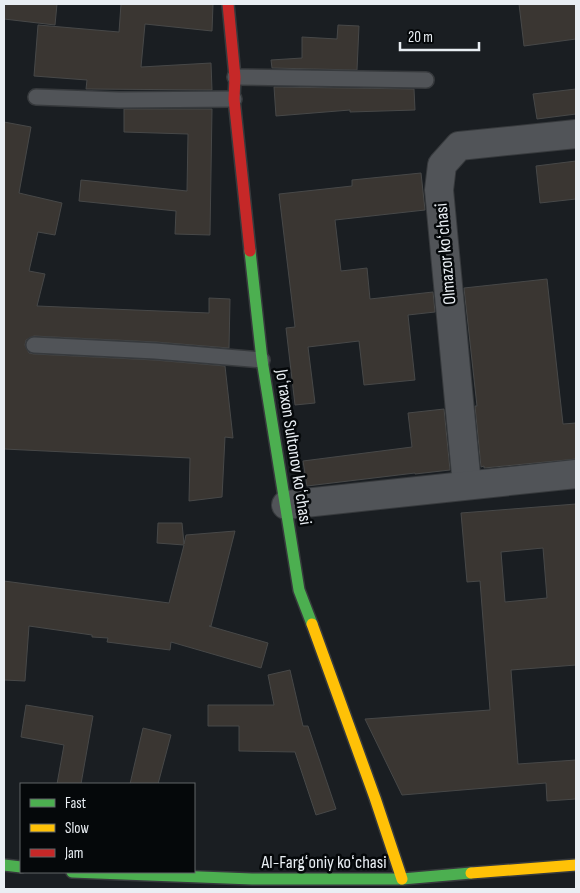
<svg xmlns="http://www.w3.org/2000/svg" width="580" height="893" viewBox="0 0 580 893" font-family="'Sofia Sans Condensed',sans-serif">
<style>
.building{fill:#3a3632;stroke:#474848;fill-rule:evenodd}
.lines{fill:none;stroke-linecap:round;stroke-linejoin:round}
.lane-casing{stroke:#373a3d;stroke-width:18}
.street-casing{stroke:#373a3d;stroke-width:30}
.fast-casing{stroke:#373a3d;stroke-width:14}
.slow-casing{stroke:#373a3d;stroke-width:14}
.jam-casing{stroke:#373a3d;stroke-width:14}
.lane{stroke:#515458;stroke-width:15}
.street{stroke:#515458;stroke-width:28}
.fast{stroke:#4caf50;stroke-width:11}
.slow{stroke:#ffc107;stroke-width:11}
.jam{stroke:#c62828;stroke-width:11}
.labels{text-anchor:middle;stroke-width:5;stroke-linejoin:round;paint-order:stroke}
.street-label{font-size:18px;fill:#e9eef3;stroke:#05080a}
</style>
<rect width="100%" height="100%" fill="#1a1e22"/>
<!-- building -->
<g class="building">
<path d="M4,4H57L55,25L4,19Z"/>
<path d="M121,4H213L212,31L145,24L141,67L211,63L212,90L86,89L87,80L34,76L38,25L119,32Z"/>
<path d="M519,4H576V39L524,46Z"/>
<path d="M338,25L359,26L357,70L272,68L271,60L302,58V37L337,39Z"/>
<path d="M274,87L414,89L415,110L350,112V110L276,116Z"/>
<path d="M576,89V114L537,119L533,94Z"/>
<path d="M124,109H212L210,235L175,234L176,211L79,201L81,180L187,191L188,134L124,132Z"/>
<path d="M4,122L31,127L19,193L62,203L55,235L38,232L29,271L45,274L37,306L209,313V298L230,299L229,348L156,342L34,336L26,340L25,345L29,353L34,354L154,360L225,366L233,438L225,437L222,497L189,501L190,458L4,449Z"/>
<path d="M576,161V199L540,203L536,166Z"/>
<path d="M421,173L425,210L335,220L341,271L367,268L370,299L433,292L435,312L408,315L415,380L364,385L359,341L308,347L315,403L295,405L286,328L295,327L279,194L352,186V180Z"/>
<path d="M547,279L563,424L576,423V459L484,468V466L481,467L475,406H477L464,288Z"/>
<path d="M444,409L450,470L415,474V473L307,486L303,461L412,447L408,413Z"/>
<path d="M576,504V665L511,670L518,764L576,760V799L547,801L546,783L402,795L365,719L490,710L480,581L467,582L461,513ZM543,548L547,598L505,602L501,552Z"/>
<path d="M158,523H182L184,544L186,535L235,531L211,626H209L268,643L261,668L171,642L170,650L107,642L108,638L92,637V635L29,626L25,681L4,680V581L169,603L184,545L157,543Z"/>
<path d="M290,670L303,726H308L336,809L316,815L295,752L239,751V726H208V705H274L268,675Z"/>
<path d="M26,705L93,716L81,784H57L64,745L21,737Z"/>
<path d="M143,728L171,735L158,784H130Z"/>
</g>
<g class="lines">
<defs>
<g id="lane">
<path d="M235,77L426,80"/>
<path d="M36,97L119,100L234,99"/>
<path d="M34,345L155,351L262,360"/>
</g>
<g id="street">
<path d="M467,485L439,190L442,165L459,146L576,134"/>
<path d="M286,505L576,474"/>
</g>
<g id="fast">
<path d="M250,251L262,360L299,590L312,624"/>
<path d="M4,865L21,867"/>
<path d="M72,872L252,879H402L471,873"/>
</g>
<g id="slow">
<path d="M312,624L375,798L402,879"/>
<path d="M471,873L576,865"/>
</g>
<path id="jam" d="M228,4L235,77L234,99L250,251"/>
</defs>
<!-- lane casing -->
<use href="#lane" class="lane-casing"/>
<!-- street casing -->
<use href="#street" class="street-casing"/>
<!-- fast casing -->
<use href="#fast" class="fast-casing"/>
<!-- slow casing -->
<use href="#slow" class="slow-casing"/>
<!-- jam casing -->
<use href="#jam" class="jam-casing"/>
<!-- lane -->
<use href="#lane" class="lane"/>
<!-- street -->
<use href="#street" class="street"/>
<!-- fast -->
<use href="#fast" class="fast"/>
<!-- slow -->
<use href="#slow" class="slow"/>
<!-- jam -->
<use href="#jam" class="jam"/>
</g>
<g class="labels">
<!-- street labels -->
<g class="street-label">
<text transform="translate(445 254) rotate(-95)" y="6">Olmazor koʻchasi</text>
<text transform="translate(294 447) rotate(81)" y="6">Joʻraxon Sultonov koʻchasi</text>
<text x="324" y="868">Al-Fargʻoniy koʻchasi</text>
</g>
</g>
<!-- border -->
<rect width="580" height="893" fill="none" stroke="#e9eef3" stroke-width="10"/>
<!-- legend -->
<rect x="20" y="783" width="175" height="90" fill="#05080a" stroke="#606467"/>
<rect x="30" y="799" width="25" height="8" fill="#4caf50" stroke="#606467"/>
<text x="65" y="808" font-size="15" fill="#e9eef3">Fast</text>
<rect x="30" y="824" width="25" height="8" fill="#ffc107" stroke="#606467"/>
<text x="65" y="833" font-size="15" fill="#e9eef3">Slow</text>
<rect x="30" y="849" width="25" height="8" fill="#c62828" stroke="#606467"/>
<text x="65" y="858" font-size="15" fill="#e9eef3">Jam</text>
<!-- scale -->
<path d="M400 42v8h79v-8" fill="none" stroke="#e9eef3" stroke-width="2.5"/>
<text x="408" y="42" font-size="15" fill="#e9eef3" stroke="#05080a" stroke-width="4" paint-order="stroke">20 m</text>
</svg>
